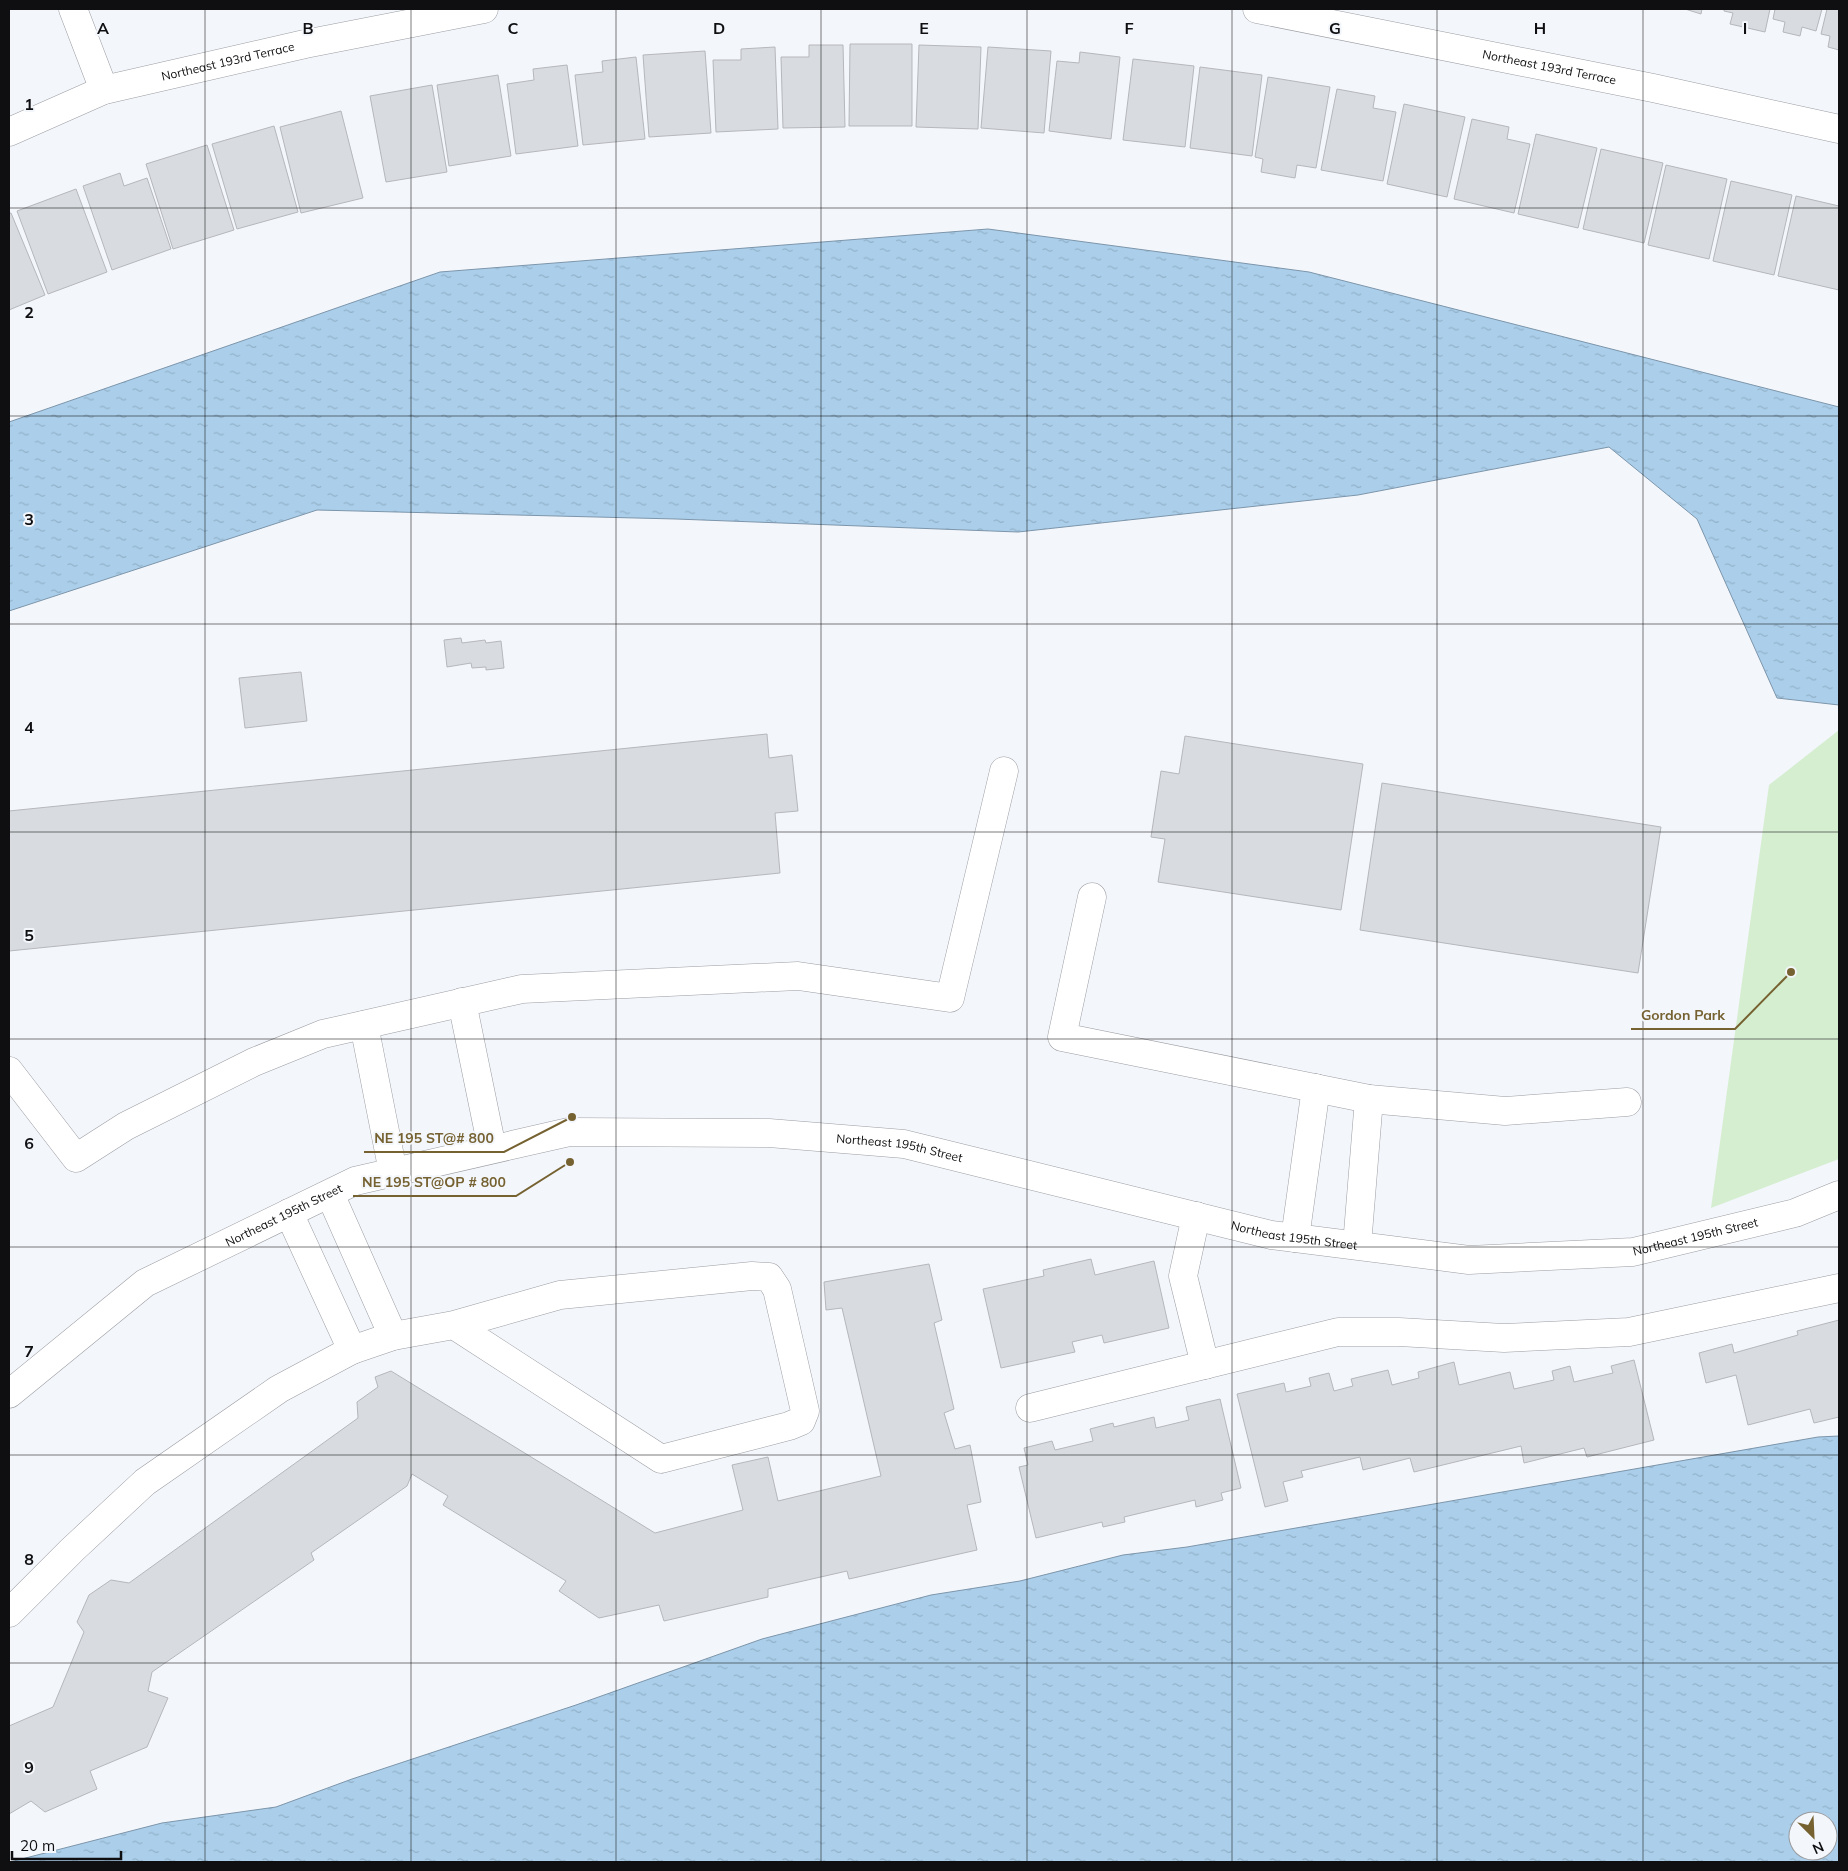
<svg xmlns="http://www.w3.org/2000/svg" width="1848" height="1871" viewBox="0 0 1848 1871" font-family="Mulish,sans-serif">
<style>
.green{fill:#d5eed0}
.water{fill:url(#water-ripples);stroke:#7c95aa;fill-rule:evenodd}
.building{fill:#d8dbdf;stroke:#b5b7bc}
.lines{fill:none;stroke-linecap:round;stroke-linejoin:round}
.minor-casing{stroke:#9b9da2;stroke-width:29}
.minor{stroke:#fff;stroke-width:28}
.grid{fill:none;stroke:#0f0f11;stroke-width:1;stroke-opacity:0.55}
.labels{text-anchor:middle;stroke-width:4;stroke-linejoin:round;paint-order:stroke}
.street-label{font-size:12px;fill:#0f0f11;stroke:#f3f6fb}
.grid-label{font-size:16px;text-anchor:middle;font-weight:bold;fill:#0f0f11;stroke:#f3f6fb;stroke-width:4;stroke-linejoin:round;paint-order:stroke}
.leader{fill:none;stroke:#766231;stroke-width:2}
.callout-dot{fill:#766231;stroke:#f3f6fb;stroke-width:2}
.callout-label{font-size:14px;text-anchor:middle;font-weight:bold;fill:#766231;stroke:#f3f6fb;stroke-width:4;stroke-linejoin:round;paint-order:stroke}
</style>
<defs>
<pattern id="water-ripples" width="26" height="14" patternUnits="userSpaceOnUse" patternTransform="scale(1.25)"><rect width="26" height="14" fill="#abcfeb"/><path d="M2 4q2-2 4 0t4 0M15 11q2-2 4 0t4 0" fill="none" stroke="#92b1c8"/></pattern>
</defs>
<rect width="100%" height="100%" fill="#f3f6fb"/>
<!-- green -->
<path class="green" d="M1839,730V1159L1711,1208L1769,785Z"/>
<!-- water -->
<g class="water">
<path d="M988,229L1309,272L1839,407V705L1777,698L1697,519L1609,447L1358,495L1018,532L676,519L317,510L9,611V422L440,272Z"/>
<path d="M1839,1436V1862H10L162,1823L276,1807L352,1779L576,1705L762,1639L931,1595L1020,1581L1123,1555L1187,1547L1818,1437ZM1798,1821H1828V1851H1798Z"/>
</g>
<!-- building -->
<g class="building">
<path d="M1685,9H1702L1701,14Z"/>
<path d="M1724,9H1770L1765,32L1730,24L1733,13L1724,11Z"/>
<path d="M1775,9H1822L1816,31L1802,27L1800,36L1783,32L1785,22L1773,19Z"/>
<path d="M1827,9H1839V50L1828,47L1830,36L1821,34Z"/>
<path d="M850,44H912V126H849Z"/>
<path d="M809,45H843L845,127L783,128L781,57H809Z"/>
<path d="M919,45L981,47L978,129L916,127Z"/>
<path d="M775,47L778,129L716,132L713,60H741V49Z"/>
<path d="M988,47L1051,51L1044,133L981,128Z"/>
<path d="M705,51L711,133L649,137L643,55Z"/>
<path d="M1080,52L1120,57L1111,139L1049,131L1057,61L1079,63Z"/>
<path d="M636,57L645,139L583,145L575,75L603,72L602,61Z"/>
<path d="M1133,59L1194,66L1185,147L1123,140Z"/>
<path d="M567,65L578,146L516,154L507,84L534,80L533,69Z"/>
<path d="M1200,67L1262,75L1252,156L1190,148Z"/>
<path d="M498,75L511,156L449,166L437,85Z"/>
<path d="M1268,77L1330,87L1316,168L1297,165L1295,178L1261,172L1263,159L1255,157Z"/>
<path d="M432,85L447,172L386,182L370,96Z"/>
<path d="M1337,89L1375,96L1373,108L1396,112L1383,181L1321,170Z"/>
<path d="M1404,104L1465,117L1447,197L1387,184Z"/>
<path d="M341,111L363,198L301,213L280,127Z"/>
<path d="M1472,119L1509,127L1507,139L1530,144L1514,213L1454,199Z"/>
<path d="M274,126L298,212L237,229L212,144Z"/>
<path d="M1536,134L1597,148L1578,228L1518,214Z"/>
<path d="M207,145L234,230L173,249L146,164Z"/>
<path d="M1601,149L1663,163L1644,243L1583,229Z"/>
<path d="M1666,165L1727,179L1709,259L1648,245Z"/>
<path d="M120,173L124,186L147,178L171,249L112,270L83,186Z"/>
<path d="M1731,181L1792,195L1774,275L1713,261Z"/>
<path d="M76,189L107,272L48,294L17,211Z"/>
<path d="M1796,196L1839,206V290L1778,276Z"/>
<path d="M9,213H11L45,295L9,310Z"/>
<path d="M461,638L462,643L485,640L486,643L501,641L504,668L486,670V667L472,668L471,663L447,667L444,640Z"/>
<path d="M301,672L307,721L245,728L239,678Z"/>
<path d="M767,734L769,758L792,755L798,811L775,813L780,873L9,951V811Z"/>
<path d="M1185,736L1363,764L1341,910L1158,882L1165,839L1151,837L1161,771L1179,774Z"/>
<path d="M1382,783L1661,827L1638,973L1360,930Z"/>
<path d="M1091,1259L1095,1275L1154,1261L1169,1328L1104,1343L1102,1335L1072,1342L1075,1352L1001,1368L983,1289L1044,1276L1043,1270Z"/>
<path d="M929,1264L942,1320L934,1323L954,1409L944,1413L955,1449L970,1445L981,1502L967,1505L977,1550L849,1579L847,1571L768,1589V1597L664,1621L659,1605L599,1618L559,1591L566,1581L443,1505L448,1496L412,1474L407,1486L311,1553L314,1560L152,1672L148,1691L168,1698L147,1747L90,1771L97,1789L45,1812L31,1801L9,1814V1726L53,1707L84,1632L77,1622L89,1595L111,1580L129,1583L358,1418L357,1402L378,1387L375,1377L391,1371L655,1533L743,1510L732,1465L768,1457L778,1501L881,1476L842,1308L826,1310L824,1282Z"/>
<path d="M1839,1320V1417L1814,1423L1810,1409L1748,1425L1736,1375L1706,1383L1699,1353L1732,1344L1734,1353L1798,1335L1797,1331Z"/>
<path d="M1634,1360L1654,1440L1587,1457L1584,1448L1524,1463L1521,1446L1414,1472L1410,1458L1363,1470L1360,1457L1301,1471L1303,1477L1283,1482L1288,1501L1265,1507L1237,1394L1284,1383L1286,1392L1311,1386L1309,1378L1329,1373L1334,1391L1353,1386L1351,1379L1388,1370L1392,1385L1419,1378L1418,1372L1454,1362L1459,1385L1510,1372L1514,1389L1554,1380L1552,1371L1570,1366L1574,1382L1613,1373L1611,1366Z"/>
<path d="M1220,1399L1241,1488L1221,1493L1223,1500L1196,1507L1195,1500L1124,1517L1125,1522L1103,1527L1102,1522L1036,1538L1019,1467L1028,1465L1024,1448L1052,1441L1055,1450L1093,1441L1090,1429L1113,1423L1114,1427L1154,1417L1156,1428L1189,1420L1186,1407Z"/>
</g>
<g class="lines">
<defs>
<g id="minor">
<path d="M73,9L104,90"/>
<path id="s1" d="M1257,9L1653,88L1839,129"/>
<path id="s2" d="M9,132L104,90L305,44L484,9"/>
<path d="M1092,897L1062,1037L1369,1099L1505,1111L1627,1102"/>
<path d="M462,1002L492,1148"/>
<path d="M364,1025L393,1172"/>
<path d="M9,1071L76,1158L126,1126L254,1062L323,1034L522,989L798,976L950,998L1004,771"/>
<path d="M330,1194L393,1336"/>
<path d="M289,1213L352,1350"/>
<path d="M1196,1216L1183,1276L1205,1365"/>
<path d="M1295,1238L1316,1088"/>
<path d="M1357,1245L1369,1099"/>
<path id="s3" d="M9,1394L145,1283L355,1181L569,1132L769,1133L904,1144L1271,1235L1469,1260L1633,1252L1795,1213L1839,1195"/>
<path d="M1030,1408L1338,1332H1399L1504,1338L1629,1332L1839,1288"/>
<path d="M9,1613L72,1550L145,1482L279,1389L352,1350L393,1336L454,1325L560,1295L752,1276L769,1277L777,1289L805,1411L801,1421L789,1426L661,1459L454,1325"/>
</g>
</defs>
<!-- minor casing -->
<use href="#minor" class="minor-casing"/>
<!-- minor -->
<use href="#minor" class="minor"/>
</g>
<!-- grid -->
<path class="grid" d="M205,9V1862M411,9V1862M616,9V1862M821,9V1862M1027,9V1862M1232,9V1862M1437,9V1862M1643,9V1862M9,208H1839M9,416H1839M9,624H1839M9,832H1839M9,1039H1839M9,1247H1839M9,1455H1839M9,1663H1839"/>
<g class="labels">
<!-- street labels -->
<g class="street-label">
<text dy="4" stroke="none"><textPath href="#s2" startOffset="231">Northeast 193rd Terrace</textPath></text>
<text dy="4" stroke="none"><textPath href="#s1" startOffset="298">Northeast 193rd Terrace</textPath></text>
<text dy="4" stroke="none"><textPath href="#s3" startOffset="960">Northeast 195th Street</textPath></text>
<text dy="4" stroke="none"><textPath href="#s3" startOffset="330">Northeast 195th Street</textPath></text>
<text dy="4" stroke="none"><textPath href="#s3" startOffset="1365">Northeast 195th Street</textPath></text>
<text dy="4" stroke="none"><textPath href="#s3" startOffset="1770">Northeast 195th Street</textPath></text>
</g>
</g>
<g class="grid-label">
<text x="103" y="34">A</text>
<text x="308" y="34">B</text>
<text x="513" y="34">C</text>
<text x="719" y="34">D</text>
<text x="924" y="34">E</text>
<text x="1129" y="34">F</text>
<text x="1335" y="34">G</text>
<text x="1540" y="34">H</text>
<text x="1745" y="34">I</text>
<text x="29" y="110">1</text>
<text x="29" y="318">2</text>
<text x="29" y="525">3</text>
<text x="29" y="733">4</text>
<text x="29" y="941">5</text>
<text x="29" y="1149">6</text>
<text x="29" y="1357">7</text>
<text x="29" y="1565">8</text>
<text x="29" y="1773">9</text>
</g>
<!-- callouts -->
<path class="leader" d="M1791 972L1735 1029H1631M572 1117L504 1152H364M570 1162L516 1196H353"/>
<g class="callout-dot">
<circle cx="1791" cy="972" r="5"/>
<circle cx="572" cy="1117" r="5"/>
<circle cx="570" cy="1162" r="5"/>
</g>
<g class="callout-label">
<text x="1683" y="1020">Gordon Park</text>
<text x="434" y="1143">NE 195 ST@# 800</text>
<text x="434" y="1187">NE 195 ST@OP # 800</text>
</g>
<!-- border -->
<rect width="1848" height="1871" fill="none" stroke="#0f0f11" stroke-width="20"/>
<!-- north arrow -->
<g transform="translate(1813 1836) rotate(156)"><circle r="24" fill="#f3f6fb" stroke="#989a9d"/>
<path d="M0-4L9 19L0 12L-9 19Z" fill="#766231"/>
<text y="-8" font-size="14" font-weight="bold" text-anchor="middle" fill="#0f0f11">N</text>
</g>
<!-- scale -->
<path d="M12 1851v8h109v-8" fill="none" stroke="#0f0f11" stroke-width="2.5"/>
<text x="20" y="1851" font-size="15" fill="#0f0f11" stroke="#f3f6fb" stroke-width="4" paint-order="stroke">20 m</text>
</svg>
